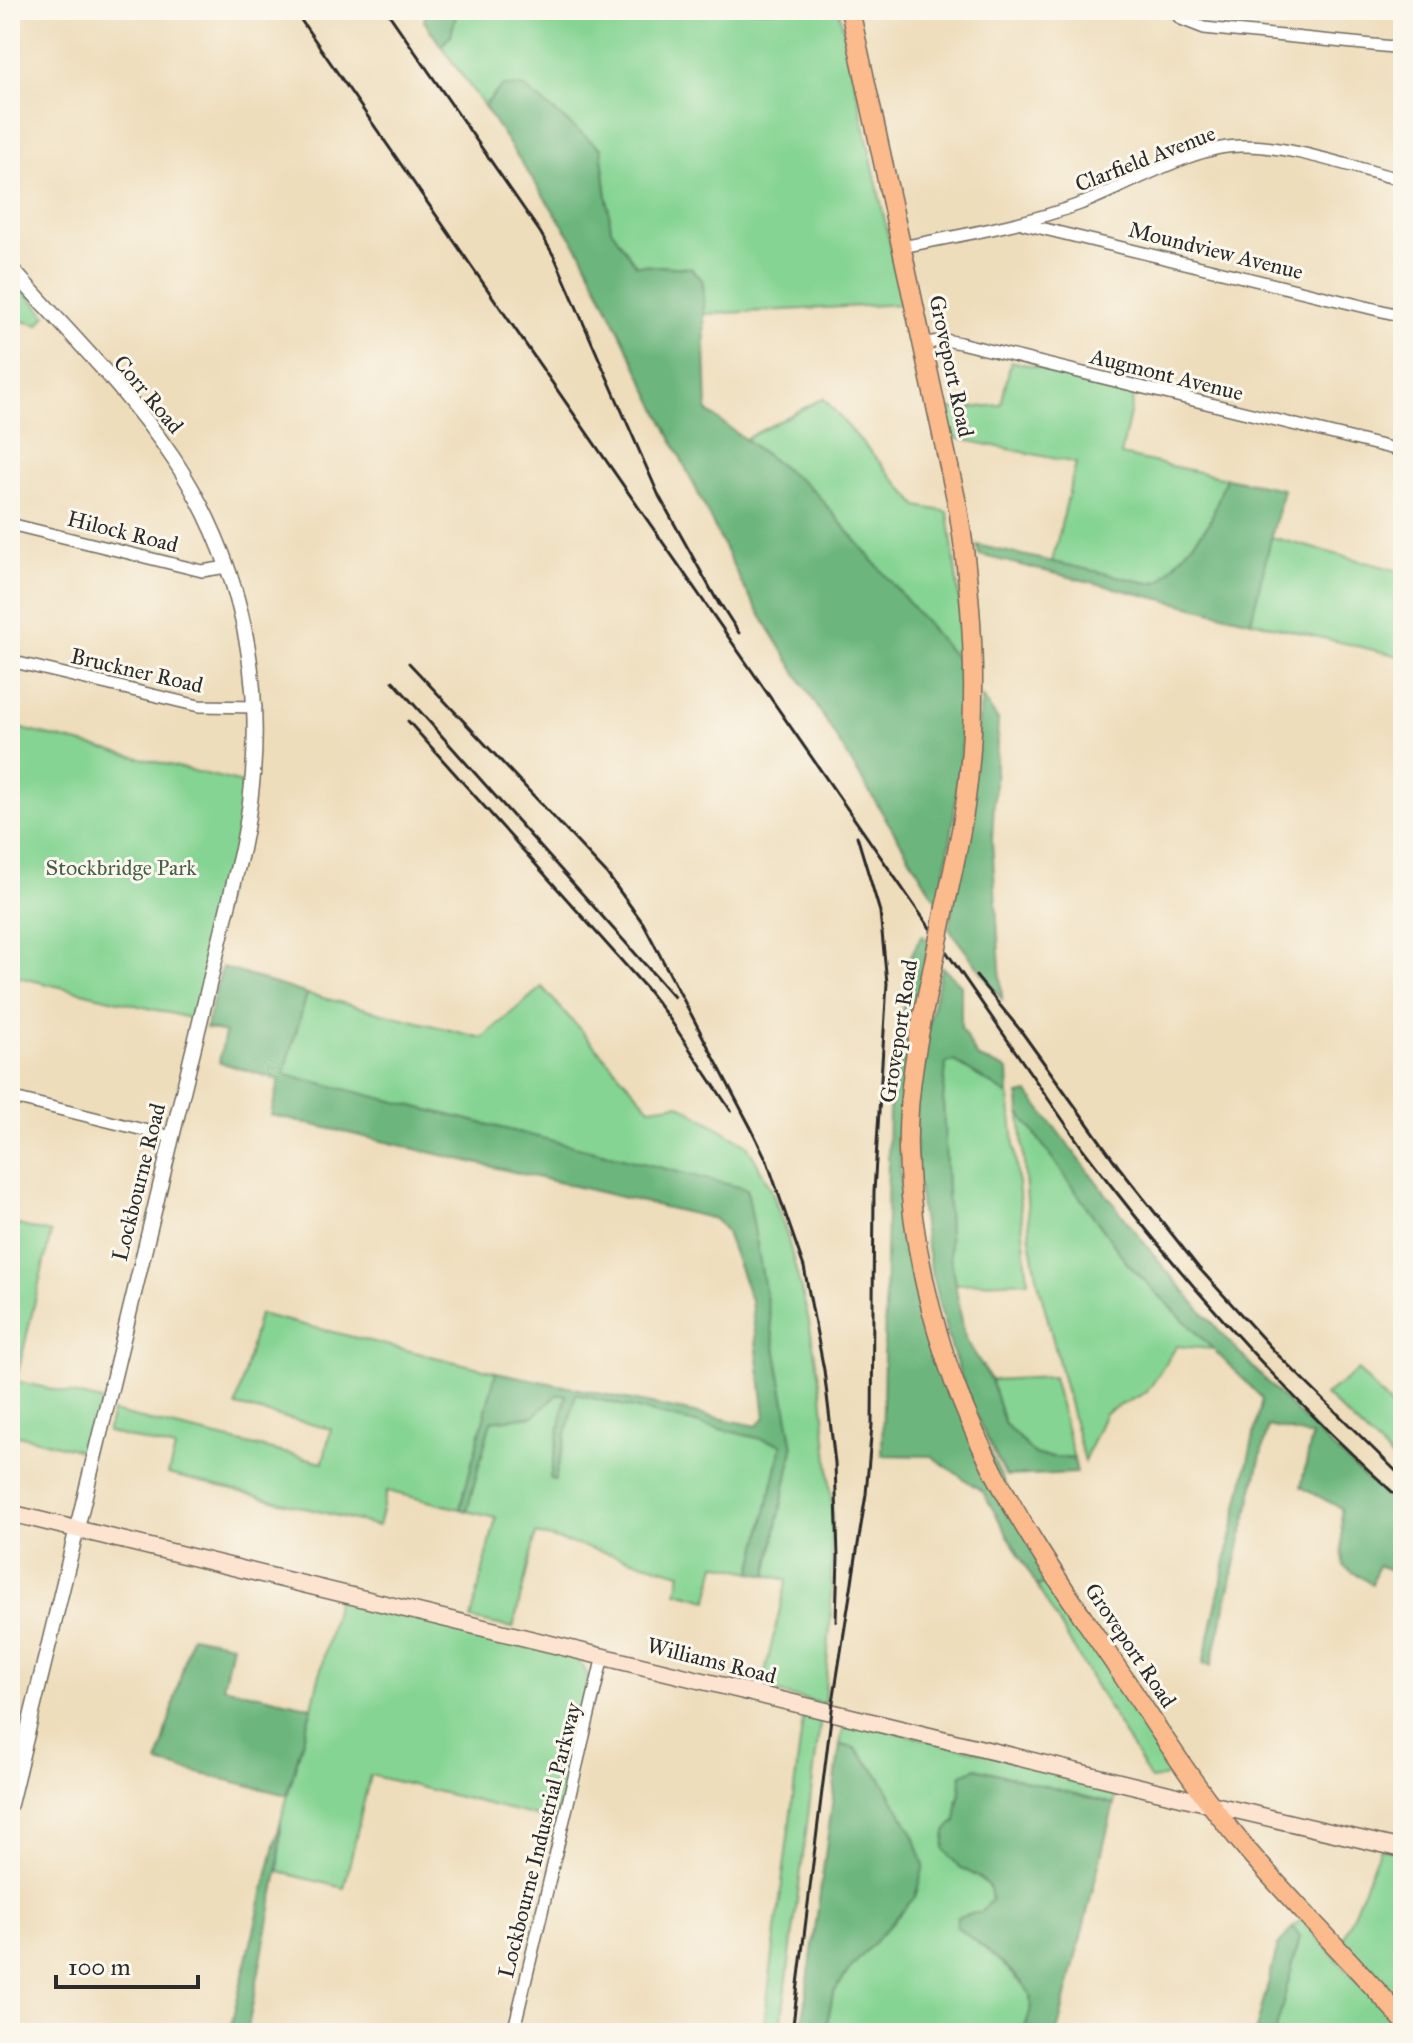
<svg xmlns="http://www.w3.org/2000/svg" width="1413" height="2043" viewBox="0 0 1413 2043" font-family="'IM FELL Great Primer',serif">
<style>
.green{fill:#85d493;stroke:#58805f;stroke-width:2}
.forest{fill:#6cb67d;stroke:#4c7054;stroke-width:2}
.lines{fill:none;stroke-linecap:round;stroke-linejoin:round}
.minor-casing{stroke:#6f695d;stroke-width:14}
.tertiary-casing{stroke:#6f695d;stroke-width:17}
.secondary-casing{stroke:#6f695d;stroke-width:19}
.primary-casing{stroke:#6f695d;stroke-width:21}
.minor{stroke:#fff;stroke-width:11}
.tertiary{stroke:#fff;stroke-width:14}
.secondary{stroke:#fde4d1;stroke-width:16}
.primary{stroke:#fbbb8c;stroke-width:18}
.rail{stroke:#2b2b2b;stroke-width:3}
.primary-bridge-casing{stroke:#6f695d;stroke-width:21;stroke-linecap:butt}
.primary-bridge{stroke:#fbbb8c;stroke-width:18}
.labels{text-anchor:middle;stroke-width:6;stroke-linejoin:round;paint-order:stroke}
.street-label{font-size:22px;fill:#2b2b2b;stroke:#fbf7ec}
.park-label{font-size:22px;fill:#465e4a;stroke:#fbf7ec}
</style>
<rect width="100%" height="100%" fill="#fbf7ec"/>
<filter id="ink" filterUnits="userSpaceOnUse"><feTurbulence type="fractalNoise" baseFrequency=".0125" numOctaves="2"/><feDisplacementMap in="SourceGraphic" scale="16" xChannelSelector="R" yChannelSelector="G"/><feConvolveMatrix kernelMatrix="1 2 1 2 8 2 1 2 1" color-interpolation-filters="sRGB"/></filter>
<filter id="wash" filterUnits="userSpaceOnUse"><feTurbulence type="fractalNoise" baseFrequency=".006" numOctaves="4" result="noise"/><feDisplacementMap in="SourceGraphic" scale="32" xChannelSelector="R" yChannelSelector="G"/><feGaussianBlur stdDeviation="1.8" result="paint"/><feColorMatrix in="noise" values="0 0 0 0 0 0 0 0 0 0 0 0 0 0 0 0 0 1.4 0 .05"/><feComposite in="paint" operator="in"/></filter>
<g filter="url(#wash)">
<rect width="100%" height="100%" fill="#edb"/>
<!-- green -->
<g class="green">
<path d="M457,10H839L903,304L704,314L703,281L691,268L636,265L611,229L601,148L502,86L484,106L441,46L451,35Z"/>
<path d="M10,275L46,315L39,325L10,318Z"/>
<path d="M1011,361L1135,390L1121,455L1226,478L1209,524L1161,581L1148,583L1052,562L1076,463L950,437L945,410L1001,405Z"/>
<path d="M823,398L918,506L948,512L960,606L964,668L814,491L745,439Z"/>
<path d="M1271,537L1403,572V657L1251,621Z"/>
<path d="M10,726L247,784L245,809L194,1019L10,975Z"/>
<path d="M542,987L650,1108L679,1104L747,1145L771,1189L786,1232L808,1317L822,1394L832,1506L831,1612L824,1704L761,1689L787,1580L767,1575L793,1448L747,1189L283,1074L307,994L482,1038Z"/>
<path d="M953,1061L1009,1095L1028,1281L955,1284L950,1256L943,1101L946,1063Z"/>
<path d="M1020,1113L1127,1263L1213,1349L1177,1346L1147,1392L1105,1413L1084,1461L1038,1281L1030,1238Z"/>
<path d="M10,1223L51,1233L16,1381L102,1401L89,1453L10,1433V1412L14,1396L10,1394Z"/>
<path d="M259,1314L496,1372L460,1509L387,1491L378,1526L168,1474L175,1449L107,1432L112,1412L323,1462L331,1429L236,1406Z"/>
<path d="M1358,1370L1403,1420V1469L1325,1395Z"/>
<path d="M1053,1377L1074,1459L1035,1455L1004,1423L991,1380Z"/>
<path d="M575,1394L782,1444L752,1572L716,1564L708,1600L677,1592L681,1573L536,1534L513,1628L471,1619L496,1518L467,1511L491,1420L534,1416L557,1395H567L550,1478L554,1480Z"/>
<path d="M1051,1581L1178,1773L1151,1780L1037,1586Z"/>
<path d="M338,1596L573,1656C584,1665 589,1673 588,1688L556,1821L370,1775L344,1888L279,1872L281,1820L312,1707Z"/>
<path d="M804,1711L821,1716L780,2033H763Z"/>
<path d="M845,1720L1118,1785L1114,1804L976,1768L957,1800L959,1867L979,1877L991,1888L992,1900L980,1912L957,1917L1030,1992L1031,2010L1023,2033H825L833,1994L849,1970L894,1805L879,1775L855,1748L840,1745Z"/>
<path d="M1380,1848L1403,1853V2009L1342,1942Z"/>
<path d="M1301,1920L1397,2023L1403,2033H1275L1300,1937L1293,1927Z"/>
</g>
<!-- forest -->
<g class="forest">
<path d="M427,10H457L451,35L441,46L424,21Z"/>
<path d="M502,86L524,87L601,149L611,229L636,265L691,268L703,281L707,411L814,491L964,668L961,757L952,833L939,905L743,586L582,254L484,106Z"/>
<path d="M1226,478L1283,489L1251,621L979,555L977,545L1148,583L1161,581L1209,524Z"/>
<path d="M982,697L998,720L992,841L1002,999L949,929Z"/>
<path d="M922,935L929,943L901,1101L900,1177L907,1233L929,1325L1051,1581L1037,1586L983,1492L931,1456L882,1455L889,1111L909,959Z"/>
<path d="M222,967L307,994L284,1074L747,1189L793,1448L767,1575L752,1572L782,1444L576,1394L555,1480L550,1479L566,1395H557L534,1416L491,1421L467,1511L460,1509L496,1372L757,1426L765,1417L751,1300L725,1230L715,1219L271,1115L279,1080L219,1062L225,1033L206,1028Z"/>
<path d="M942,967L961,985V1028L977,1057L1008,1070L1009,1095L954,1061L946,1063L943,1101L950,1256L965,1338L991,1380L1004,1423L1035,1455L1074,1459L1077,1473L1006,1476C995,1454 983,1433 974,1410C936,1318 912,1205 916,1105C918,1059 932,1012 942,967Z"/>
<path d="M1028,1093C1074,1152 1119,1212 1166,1270C1238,1356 1320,1438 1403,1513V1575L1378,1565L1372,1584L1343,1566L1341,1508L1301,1487L1312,1436L1268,1426L1211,1666L1203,1664L1262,1398L1127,1263L1020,1113L1019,1095Z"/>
<path d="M191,1636L232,1644L223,1687L312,1707L287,1795L158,1763Z"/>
<path d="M840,1745L855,1748L879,1775L914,1836L924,1866L915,1897L849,1970L833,1994L825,2033H801Z"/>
<path d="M976,1768L1114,1804L1057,2033H1023C1027,2021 1033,2009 1030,1996C1026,1977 973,1940 956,1926L957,1917L980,1912L992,1900L990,1888L979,1877L959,1867L944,1849L946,1831L956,1821L962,1774Z"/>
<path d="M281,1820L278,1872L247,2033H229Z"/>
<path d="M1293,1927L1300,1937L1275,2033H1255L1278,1946Z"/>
</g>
</g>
<g filter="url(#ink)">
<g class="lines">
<defs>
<g id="minor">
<path d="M1173,10L1181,19L1204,28L1403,48"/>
<path d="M1024,224L1403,316"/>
<path d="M902,247C962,235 1023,225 1080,204C1127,187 1192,146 1241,146C1291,145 1354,168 1403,180"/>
<path d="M922,344L945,340L960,343L1403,451"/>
<path d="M10,524L202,571L227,567"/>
<path d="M10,661L199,706L256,707"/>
<path d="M10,1097L172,1137"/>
<path d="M513,2033L603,1656"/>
</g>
<path id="tertiary" d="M10,267C65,329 127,389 173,458C251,576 271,713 242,849L10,1804"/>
<path id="secondary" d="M10,1513L1210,1804L1403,1849"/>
<g id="primary">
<path d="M850,10L958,508C974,607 979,707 965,806C960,841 952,875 945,908"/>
<path d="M933,966C920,1028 906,1089 908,1152C911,1256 940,1363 986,1456C1023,1532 1073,1602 1120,1672C1160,1731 1197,1791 1243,1845C1294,1905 1351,1960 1403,2020"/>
</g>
</defs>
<!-- minor casing -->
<use href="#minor" class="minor-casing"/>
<!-- tertiary casing -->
<use href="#tertiary" class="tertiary-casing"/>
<!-- secondary casing -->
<use href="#secondary" class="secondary-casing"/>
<!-- primary casing -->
<use href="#primary" class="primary-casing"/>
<!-- minor -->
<use href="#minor" class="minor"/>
<!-- tertiary -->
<use href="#tertiary" class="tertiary"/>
<!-- secondary -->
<use href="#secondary" class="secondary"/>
<!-- primary -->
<use href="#primary" class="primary"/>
<!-- rail -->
<g class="rail">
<path d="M294,10L1083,1149C1179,1276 1285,1395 1403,1502"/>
<path d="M386,10L540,232L555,258L659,496L720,606"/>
<path d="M716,597L739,633"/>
<path d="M409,663L607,874L643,923L751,1128L767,1161L804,1267L824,1370L835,1463L838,1557L836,1621"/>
<path d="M393,681L674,997"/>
<path d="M408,721L645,987L669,1018L731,1111"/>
<path d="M976,976L1021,1031L1118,1166L1198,1267L1276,1353L1403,1478"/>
<path d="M792,2033L833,1702L866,1494L872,1425L874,1192L887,983L880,912L857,836"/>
</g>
<defs>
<path id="primary-bridge" d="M933,966L945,908"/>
</defs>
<!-- primary-bridge casing -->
<use href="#primary-bridge" class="primary-bridge-casing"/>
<!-- primary-bridge -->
<use href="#primary-bridge" class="primary-bridge"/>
</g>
</g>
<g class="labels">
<!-- street labels -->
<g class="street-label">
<text transform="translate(1145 158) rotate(-21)" y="8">Clarfield Avenue</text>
<text transform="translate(1216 250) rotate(14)" y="8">Moundview Avenue</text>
<text transform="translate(952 366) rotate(78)" y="8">Groveport Road</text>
<text transform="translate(1167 374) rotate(14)" y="8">Augmont Avenue</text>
<text transform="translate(149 394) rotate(50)" y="8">Corr Road</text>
<text transform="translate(123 531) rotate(14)" y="8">Hilock Road</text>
<text transform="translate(137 670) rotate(13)" y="8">Bruckner Road</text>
<text transform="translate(898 1031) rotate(-81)" y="8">Groveport Road</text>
<text transform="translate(138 1182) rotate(-76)" y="8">Lockbourne Road</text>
<text transform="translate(1131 1645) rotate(56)" y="8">Groveport Road</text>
<text transform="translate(712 1660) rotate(14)" y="8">Williams Road</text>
<text transform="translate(539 1840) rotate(-76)" y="8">Lockbourne Industrial Parkway</text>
</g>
<!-- park labels -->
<g class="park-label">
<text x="121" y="875">Stockbridge Park</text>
</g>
</g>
<!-- margin -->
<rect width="1413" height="2043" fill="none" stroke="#fbf7ec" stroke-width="40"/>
<!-- scale -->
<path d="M56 1975v12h142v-12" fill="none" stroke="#2b2b2b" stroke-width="4"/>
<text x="68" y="1975" font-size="24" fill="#2b2b2b" stroke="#fbf7ec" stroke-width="6" paint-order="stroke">100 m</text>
</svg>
